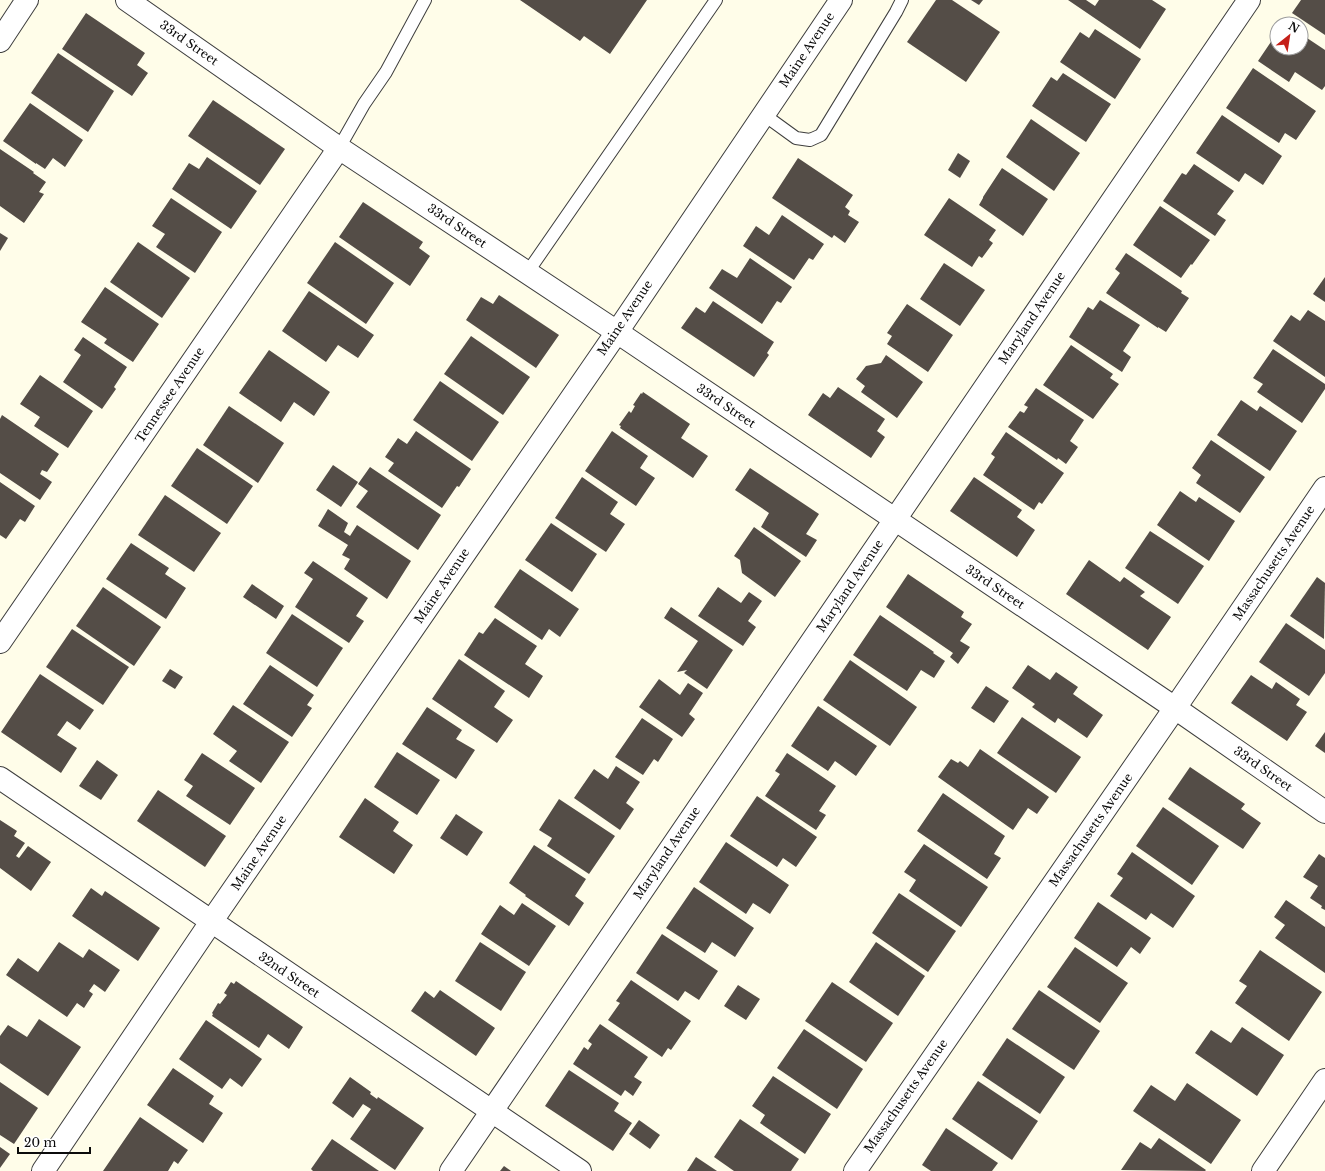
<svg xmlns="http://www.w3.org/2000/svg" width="1325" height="1171" viewBox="0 0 1325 1171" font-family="'Libre Baskerville',serif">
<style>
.building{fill:#544d47}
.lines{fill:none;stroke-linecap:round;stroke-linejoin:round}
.lane-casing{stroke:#3e3e3e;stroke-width:14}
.street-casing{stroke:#3e3e3e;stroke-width:24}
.lane{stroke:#fff;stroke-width:12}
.street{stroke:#fff;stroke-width:22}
.labels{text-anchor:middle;stroke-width:4;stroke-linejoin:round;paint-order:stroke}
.street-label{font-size:12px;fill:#0b0b0b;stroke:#fff}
</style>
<rect width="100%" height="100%" fill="#fffde9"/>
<!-- building -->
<g class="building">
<path d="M520,0H647L610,54L584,36L580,41Z"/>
<path d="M936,0H952L1000,32L966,82L907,42Z"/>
<path d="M971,0H983L979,5Z"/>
<path d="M1068,0H1086L1095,6L1099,0H1152L1166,9L1140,49Z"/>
<path d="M1301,0H1325V35L1292,13Z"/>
<path d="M86,13L145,53L137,65L148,73L132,96L62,49Z"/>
<path d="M1095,29L1141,59L1115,99L1060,62L1080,32L1089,38Z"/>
<path d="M1277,33V48H1301V34L1325,50V86L1322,90L1295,72L1289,82L1258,61Z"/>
<path d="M58,53L114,91L88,132L31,93Z"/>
<path d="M1253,68L1316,111L1296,140L1285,133L1279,143L1226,108Z"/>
<path d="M1063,73L1111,104L1086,142L1032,106L1051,77L1057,81Z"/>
<path d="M213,100L285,149L260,185L188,136Z"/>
<path d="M30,103L83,140L65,167L53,158L45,169L36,163V164L3,141Z"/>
<path d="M1222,115L1282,156L1263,185L1245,173L1239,182L1196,153Z"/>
<path d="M1031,119L1080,153L1054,191L1006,157Z"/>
<path d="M0,149L34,172L33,173L46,182L39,192L44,194L24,223L0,206Z"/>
<path d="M958,153L970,161L960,178L948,170Z"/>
<path d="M207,157L257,191L231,229L172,189L189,163L199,169Z"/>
<path d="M798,158L853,195L845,207L850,211L848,215L859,222L845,243L834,235L832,238L772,198Z"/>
<path d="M1194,164L1234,191L1217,214L1226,220L1215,236L1163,201L1182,173L1186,175Z"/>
<path d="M1002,168L1048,199L1023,236L979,205L983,198V197Z"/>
<path d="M171,198L222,232L195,273L156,247L165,234L152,226Z"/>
<path d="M949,198L996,230L989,240L993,243L982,258L979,256L972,267L924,235Z"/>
<path d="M363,202L423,242L419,248L430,256L410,286L339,237Z"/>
<path d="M1160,206L1210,240L1192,265L1191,264L1181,278L1133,245Z"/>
<path d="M782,215L824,244L813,260L809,258L794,280L743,246L756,226L769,235Z"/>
<path d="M0,233L8,238L0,251Z"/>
<path d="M138,242L190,278L162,318L110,282Z"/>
<path d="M335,242L394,283L366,324L307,283Z"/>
<path d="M1126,253L1182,291L1181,293L1189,298L1166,332L1158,327V328L1106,293L1120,273L1115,269Z"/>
<path d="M750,258L792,287L781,303L777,301L762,324L709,288L722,269L737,278Z"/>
<path d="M944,263L985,290L960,326L920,299Z"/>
<path d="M1325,277V302L1313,294Z"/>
<path d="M105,287L159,324L133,362L104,343L107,339L81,322Z"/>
<path d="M309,291L374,335L358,358L338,345L326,362L282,331Z"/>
<path d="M499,295L559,335L536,368L466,320L481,297L493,304Z"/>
<path d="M1100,300L1140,325L1123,351L1131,357L1122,372L1069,337L1088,307L1093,310Z"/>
<path d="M713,301L774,342L767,353L769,355L754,377L681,328L696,307L705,313Z"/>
<path d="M907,304L953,335L928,372L887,344L892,336L887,333Z"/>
<path d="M1308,310L1325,321V377L1273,341L1291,315L1300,321Z"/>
<path d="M471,336L530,377L503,415L444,374Z"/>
<path d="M83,337L127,367L114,387L116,389L102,409L63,382L81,355L74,350Z"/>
<path d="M1071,345L1113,374L1110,378L1119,384L1093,419L1043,385Z"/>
<path d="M1273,349L1325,384V389L1302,423L1257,392L1263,384L1253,378Z"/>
<path d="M269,350L330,392L314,416L294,402L281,422L239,393Z"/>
<path d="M886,355L923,382L897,418L861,392L865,386L856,379L866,366L881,363Z"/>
<path d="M40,375L93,411L68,448L34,426L40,417L20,404Z"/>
<path d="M440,381L499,422L472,461L413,420Z"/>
<path d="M838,387L885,419L877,431L885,437L871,458L808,415L823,393L830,398Z"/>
<path d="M1036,388L1084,420L1070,441L1078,447L1066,464L1058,458L1057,460L1008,427L1020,411L1024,413L1028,407L1024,405Z"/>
<path d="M643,392L690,424L681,438L708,456L693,478L620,428L621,426L619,425L629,411L631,413L635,406L633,405L641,393L642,394Z"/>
<path d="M1241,400L1257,411L1260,406L1297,431L1270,471L1217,435Z"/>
<path d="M229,406L284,443L258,483L203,445Z"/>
<path d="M2,415L59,454L47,472L42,470L40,474L52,482L40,500L0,473V419Z"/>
<path d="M416,431L471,469L459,487L457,486L442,508L388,471L394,463L385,457L398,438L407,444Z"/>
<path d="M612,431L648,456L640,468L655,478L636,506L585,471Z"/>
<path d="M1006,432L1064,473L1042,504L1039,502L1034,510L983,475L995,457L991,454Z"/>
<path d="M1211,440L1265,477L1240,513L1196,483L1201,475L1192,468Z"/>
<path d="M197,448L253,486L227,524L171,486Z"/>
<path d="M333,465L358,482L341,507L316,490Z"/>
<path d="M370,467L441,515L418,550L356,507L368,491L358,484Z"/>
<path d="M750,468L819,514L806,534L817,540L806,557L761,527L769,513L735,490Z"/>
<path d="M582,477L618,502L610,514L625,524L606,552L555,518Z"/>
<path d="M974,477L1022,510L1017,517L1035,530L1017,557L950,511Z"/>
<path d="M0,482L35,506L25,522L20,519L6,539L0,535Z"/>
<path d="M1180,491L1196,502L1199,497L1235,521L1209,561L1157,525Z"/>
<path d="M165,495L221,533L194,572L138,535Z"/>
<path d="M328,509L348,523L344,532L350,536L357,525L411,561L387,599L344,569L350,559L342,555L348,545L318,526Z"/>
<path d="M551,523L597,554L572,592L525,560Z"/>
<path d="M754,527L801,561L775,597L742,573L740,560L734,556Z"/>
<path d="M1150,531L1204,566L1178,604L1125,568Z"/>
<path d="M131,543L169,568L165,574L186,588L166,619L106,579Z"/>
<path d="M1089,560L1120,582L1124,577L1145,592L1140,596L1171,617L1148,650L1066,594Z"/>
<path d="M313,561L368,598L356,616L364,621L349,643L295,607L313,579L304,573Z"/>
<path d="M520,569L579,609L560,637L549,629L542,640L494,607Z"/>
<path d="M908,574L964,612L961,617L972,624L960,641L970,647L958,664L950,657L953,653L886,607Z"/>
<path d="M1317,577L1325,583L1324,639L1290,616Z"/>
<path d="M252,584L284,606L276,619L243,597Z"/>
<path d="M103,587L161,627L134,666L76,626Z"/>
<path d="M718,587L741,603L749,592L762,601L748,621L756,627L743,646L698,616Z"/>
<path d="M671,607L733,650L707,689L684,673L687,670L677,672L698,641L664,618Z"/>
<path d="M292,614L343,648L317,687L266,653Z"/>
<path d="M880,615L934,652L933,653L945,661L934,678L921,670L907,691L853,655Z"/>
<path d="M495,618L537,646L525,664L543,676L529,698L464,655L479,632L483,634Z"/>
<path d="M1286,623L1325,650V673L1309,696L1259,662Z"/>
<path d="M72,629L129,667L103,705L46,667Z"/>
<path d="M459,659L505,691L494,707L513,720L497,743L432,699Z"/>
<path d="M850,660L917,707L890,746L823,700Z"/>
<path d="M270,665L314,695L307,705L312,708L292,737L243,704Z"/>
<path d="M1028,665L1050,680L1056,672L1078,687L1073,694L1103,715L1087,738L1058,718L1055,723L1032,707L1035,704L1012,688Z"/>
<path d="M170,669L183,677L175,689L162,681Z"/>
<path d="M40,674L94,710L80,730L67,721L57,735L77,748L61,773L1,732Z"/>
<path d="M1251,675L1272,689L1276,682L1300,699L1296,705L1307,712L1287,741L1231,703Z"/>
<path d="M659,679L680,695L688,683L703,693L689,714L695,719L682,737L639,707Z"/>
<path d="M986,686L1009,701L994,723L971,708Z"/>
<path d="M233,705L289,742L261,783L229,761L237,751L213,734Z"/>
<path d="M818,706L877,746L856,776L835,761L828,771L791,746Z"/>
<path d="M427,707L462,730L456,739L475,750L456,779L402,744Z"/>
<path d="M1022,717L1081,757L1056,793L997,753Z"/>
<path d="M642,718L673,739L658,762L654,759L643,775L615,757Z"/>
<path d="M1325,732V753L1315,746Z"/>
<path d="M980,749L1049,797L1037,814L1028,808L1013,830L938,777L951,759L958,763L960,761L968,767Z"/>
<path d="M397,752L440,780L417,815L374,787Z"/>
<path d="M202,753L255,788L230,825L186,796L193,786L184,780Z"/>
<path d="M787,753L836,786L819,811L826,815L816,830L765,796L780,774L775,771Z"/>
<path d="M97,760L118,775L101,800L79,786Z"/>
<path d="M616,766L640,782L626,803L634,809L620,830L574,798L594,769L608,779Z"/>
<path d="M1190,767L1245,804L1241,809L1261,823L1243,849L1168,799Z"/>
<path d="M158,790L226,836L205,867L137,821Z"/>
<path d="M943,793L1005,836L994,854L1001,858L987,879L917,831Z"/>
<path d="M757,796L817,837L796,867L783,858L777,867L730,836Z"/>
<path d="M365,798L399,822L393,831L413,845L394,874L339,837Z"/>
<path d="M559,799L615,836L589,874L547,846L552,838L539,830Z"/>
<path d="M1163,807L1219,846L1192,885L1136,846Z"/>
<path d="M456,814L483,832L467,856L440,838Z"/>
<path d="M0,820L17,831L14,836L25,843L16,856L19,858L28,846L51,862L31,891L0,868Z"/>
<path d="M726,842L789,885L770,914L753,903L746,914L699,882Z"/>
<path d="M924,844L988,887L961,927L909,891L916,880L904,872Z"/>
<path d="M534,845L586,879L575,896L584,903L569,926L525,896L526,895L509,883Z"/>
<path d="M1132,852L1195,896L1173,928L1151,913L1146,920L1110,896L1123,878L1117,874Z"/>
<path d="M1319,854L1325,858V910L1321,908L1322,906L1310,898L1318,886L1303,877Z"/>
<path d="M694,887L754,928L735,957L712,942L705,953L666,928Z"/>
<path d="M91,888L102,896L105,891L160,928L138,961L72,916Z"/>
<path d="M899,893L956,931L928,972L872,933Z"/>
<path d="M1286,900L1325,927V973L1275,938L1285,925L1274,917Z"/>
<path d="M1098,902L1151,938L1140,954L1131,947L1117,967L1074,938Z"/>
<path d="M522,903L556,926L529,966L481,934L500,905L514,915Z"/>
<path d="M662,934L718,971L699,1000L685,991L678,1001L636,973Z"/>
<path d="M59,942L83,958L89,949L120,970L105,992L94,984L89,991L93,994L84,1008L77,1003L67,1017L6,975L18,958L38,972Z"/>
<path d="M480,942L526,972L501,1011L455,981Z"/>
<path d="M876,942L925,976L898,1016L849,982Z"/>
<path d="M1075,947L1128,983L1100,1023L1047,987Z"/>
<path d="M1260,950L1322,992L1289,1041L1235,1003L1247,986L1239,981Z"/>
<path d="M631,980L691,1021L671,1050L668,1048L662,1057L608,1020L620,1003L616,1001Z"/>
<path d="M236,981L303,1027L289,1049L268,1034L259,1048L212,1016L213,1014L212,1013L218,1003L220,1004L227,995L224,993L231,982L234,984Z"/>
<path d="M832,982L893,1023L866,1062L805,1021Z"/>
<path d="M738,985L760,999L746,1020L724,1006Z"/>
<path d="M440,990L495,1028L476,1056L411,1011L425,991L434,998Z"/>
<path d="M1039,990L1100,1031L1074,1070L1012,1029Z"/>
<path d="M39,1019L81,1047L48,1096L0,1063V1036L8,1025L27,1037Z"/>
<path d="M206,1020L262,1059L242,1087L230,1078L222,1089L179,1059Z"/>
<path d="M600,1024L648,1057L634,1077L642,1082L633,1096L625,1090L621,1096L573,1064L584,1047L588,1050L592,1044L588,1041Z"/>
<path d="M1242,1027L1284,1055L1257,1096L1195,1053L1211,1030L1231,1043Z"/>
<path d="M804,1029L863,1069L837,1109L777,1068Z"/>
<path d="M1007,1038L1065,1077L1040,1114L982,1075Z"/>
<path d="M173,1068L214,1096L209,1104L223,1113L203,1143L147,1105Z"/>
<path d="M569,1070L619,1103L614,1111L632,1123L613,1151L545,1106Z"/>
<path d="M773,1076L831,1114L805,1154L760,1123L765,1115L752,1106Z"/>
<path d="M350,1077L371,1092L370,1094L377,1099L378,1097L424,1128L395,1170L350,1139L371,1109L363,1104L353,1118L332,1103Z"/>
<path d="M978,1081L1038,1121L1012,1160L952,1119Z"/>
<path d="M0,1082L38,1108L14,1144L0,1135Z"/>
<path d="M1187,1083L1241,1120L1211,1164L1133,1111L1151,1085L1175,1101Z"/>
<path d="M140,1117L188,1150L178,1164L174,1161L168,1171H103Z"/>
<path d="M740,1119L799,1159L791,1171H734L714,1157Z"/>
<path d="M639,1120L660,1135L650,1149L629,1134Z"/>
<path d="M946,1128L998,1163L992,1171H931L922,1165Z"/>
<path d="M1159,1138L1206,1170L1205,1171L1121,1170L1140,1142L1151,1149Z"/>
<path d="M332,1139L379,1171H313L311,1169Z"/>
<path d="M0,1147L10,1154L0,1168Z"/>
<path d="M696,1157L717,1171H687Z"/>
<path d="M504,1166L511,1171H500Z"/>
</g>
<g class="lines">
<defs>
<g id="lane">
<path d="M763,114L796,138L810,140L821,135L896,12L902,0"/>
<path d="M339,148L364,104L386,72L425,0"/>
<path d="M527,273L716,0"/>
</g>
<g id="street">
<path d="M127,0L339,148L617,332L1175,708L1325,812"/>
<path d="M0,41L27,0"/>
<path d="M0,642L339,148"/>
<path d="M0,778L580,1171"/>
<path d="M43,1171L211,922L617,332L841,0"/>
<path d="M451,1171L1249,0"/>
<path d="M855,1171L1175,708L1325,488"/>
<path d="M1263,1171L1325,1080"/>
</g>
</defs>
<!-- lane casing -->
<use href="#lane" class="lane-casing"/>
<!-- street casing -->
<use href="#street" class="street-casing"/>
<!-- lane -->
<use href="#lane" class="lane"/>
<!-- street -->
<use href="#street" class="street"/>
</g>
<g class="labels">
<!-- street labels -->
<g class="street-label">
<text transform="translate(189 43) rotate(35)" y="4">33rd Street</text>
<text transform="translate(807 50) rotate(-56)" y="4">Maine Avenue</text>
<text transform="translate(457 226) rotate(34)" y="4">33rd Street</text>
<text transform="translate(625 318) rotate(-56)" y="4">Maine Avenue</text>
<text transform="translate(1032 318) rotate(-56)" y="4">Maryland Avenue</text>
<text transform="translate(170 395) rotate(-56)" y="4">Tennessee Avenue</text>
<text transform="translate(726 406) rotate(34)" y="4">33rd Street</text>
<text transform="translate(1274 563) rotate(-56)" y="4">Massachusetts Avenue</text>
<text transform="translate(442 586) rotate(-56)" y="4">Maine Avenue</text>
<text transform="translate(850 586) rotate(-56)" y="4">Maryland Avenue</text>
<text transform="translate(995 587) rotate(34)" y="4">33rd Street</text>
<text transform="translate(1263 769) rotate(35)" y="4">33rd Street</text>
<text transform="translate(1091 830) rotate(-55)" y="4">Massachusetts Avenue</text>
<text transform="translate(259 853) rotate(-56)" y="4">Maine Avenue</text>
<text transform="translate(667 853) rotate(-56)" y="4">Maryland Avenue</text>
<text transform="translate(289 975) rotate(34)" y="4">32nd Street</text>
<text transform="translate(906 1096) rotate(-55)" y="4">Massachusetts Avenue</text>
</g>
</g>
<!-- north arrow -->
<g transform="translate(1289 36) rotate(30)"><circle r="19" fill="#ffffff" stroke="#9d9d9d"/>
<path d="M0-3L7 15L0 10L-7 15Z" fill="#c52019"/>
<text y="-6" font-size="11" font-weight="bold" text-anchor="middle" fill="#0b0b0b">N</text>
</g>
<!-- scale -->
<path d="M18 1147v6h72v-6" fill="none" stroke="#0b0b0b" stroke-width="2"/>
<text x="24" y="1147" font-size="12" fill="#0b0b0b" stroke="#ffffff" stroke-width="3" paint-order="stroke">20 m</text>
</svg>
